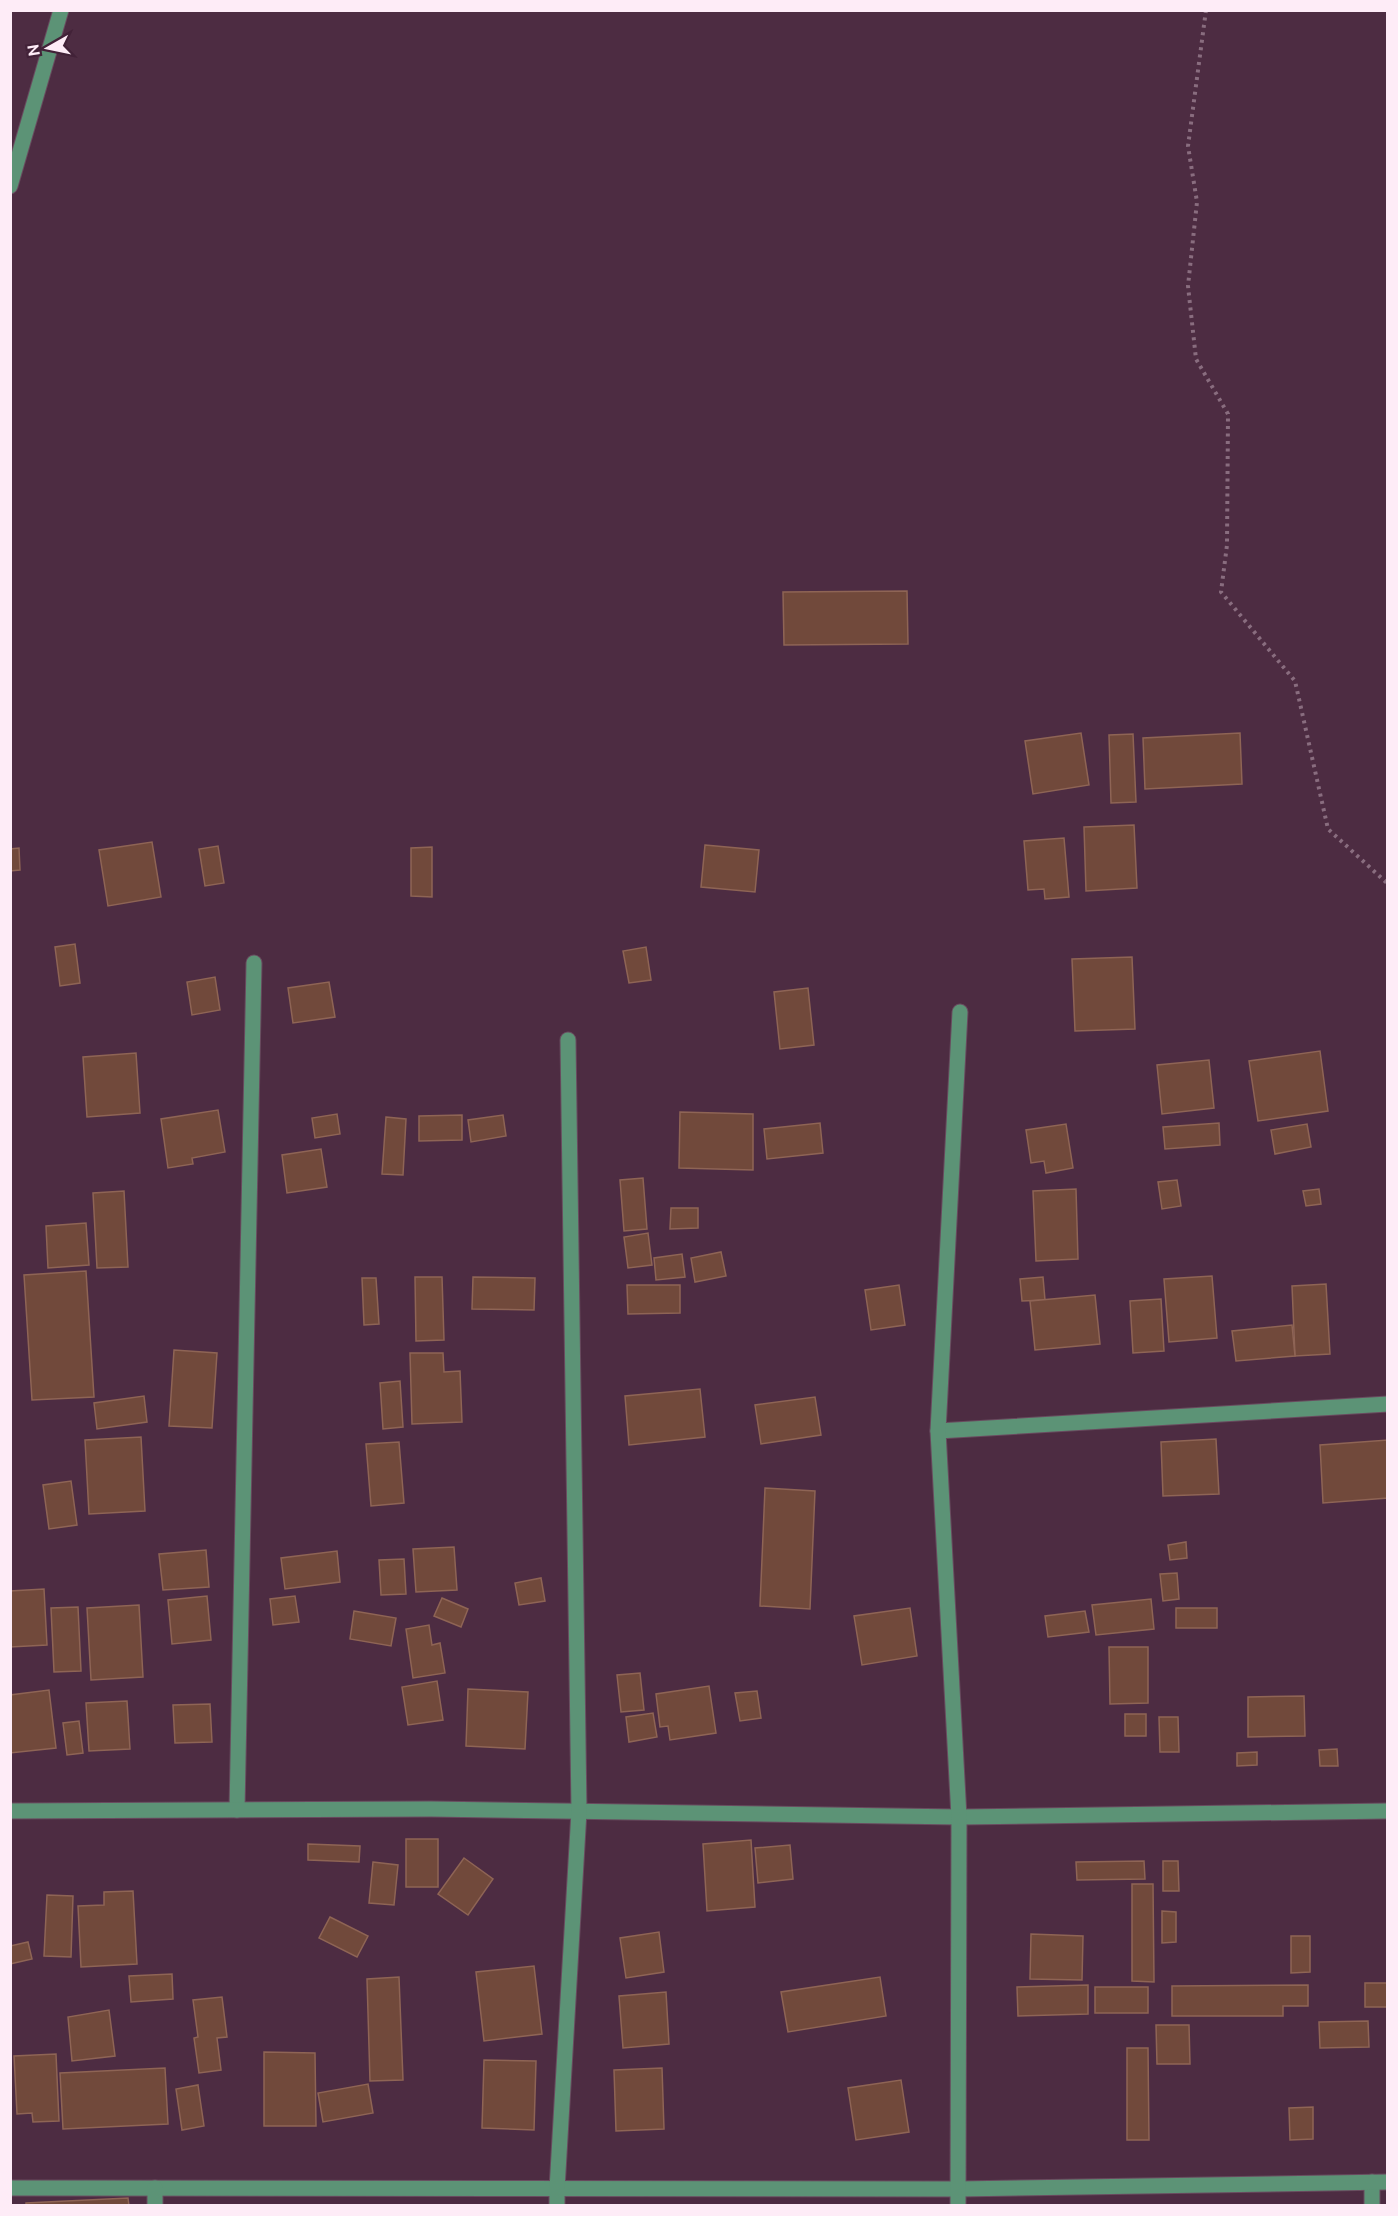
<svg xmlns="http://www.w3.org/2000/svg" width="1398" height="2216" viewBox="0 0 1398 2216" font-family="Ubuntu,sans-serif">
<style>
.building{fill:#71493b;stroke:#8e6455;stroke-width:1.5}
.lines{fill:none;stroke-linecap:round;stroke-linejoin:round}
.minor-casing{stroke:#694b5f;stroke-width:17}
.path{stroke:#896d7f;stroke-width:4;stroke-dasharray:3 4.5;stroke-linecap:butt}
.minor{stroke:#5c9376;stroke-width:15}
</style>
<rect width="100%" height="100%" fill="#4d2c42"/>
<!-- building -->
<g class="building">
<path d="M907,591L908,644L784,645L783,592Z"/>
<path d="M1081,733L1089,785L1033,794L1025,741Z"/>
<path d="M1240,733L1242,784L1145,789L1143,738Z"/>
<path d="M1133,734L1136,802L1111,803L1109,735Z"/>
<path d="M1134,825L1137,888L1086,891L1084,827Z"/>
<path d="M1064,838L1069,897L1045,899L1044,889L1028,890L1024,841Z"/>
<path d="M152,842L161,897L108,906L99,850Z"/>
<path d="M705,845L759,850L755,892L701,887Z"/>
<path d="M218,846L224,883L205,886L199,849Z"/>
<path d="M432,847V897L411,896V848Z"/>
<path d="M19,848L20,870L10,871V849Z"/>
<path d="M75,944L80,983L60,986L55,947Z"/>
<path d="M646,947L651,980L629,983L623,951Z"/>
<path d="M1132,957L1135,1029L1075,1031L1072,959Z"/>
<path d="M215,977L220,1010L192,1015L187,982Z"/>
<path d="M329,982L335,1017L293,1023L288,988Z"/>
<path d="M808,988L814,1045L780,1049L774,992Z"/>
<path d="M1320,1051L1328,1111L1258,1121L1249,1061Z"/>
<path d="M136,1053L140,1113L87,1117L83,1057Z"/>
<path d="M1209,1060L1214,1108L1162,1114L1157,1065Z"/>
<path d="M218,1110L225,1152L192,1158L193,1164L168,1168L161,1119Z"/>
<path d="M680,1112L753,1114V1170L679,1168Z"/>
<path d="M337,1114L340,1134L315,1138L312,1118Z"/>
<path d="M462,1115V1140L419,1141V1116Z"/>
<path d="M503,1115L506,1136L471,1142L468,1120Z"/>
<path d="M386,1117L406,1119L403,1175L382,1174Z"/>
<path d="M820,1123L823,1153L767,1159L764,1129Z"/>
<path d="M1219,1123L1220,1145L1165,1149L1163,1127Z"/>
<path d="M1066,1124L1073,1168L1046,1173L1044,1161L1031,1163L1026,1130Z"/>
<path d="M1307,1124L1311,1147L1275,1154L1271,1130Z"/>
<path d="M321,1149L327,1187L287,1193L282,1155Z"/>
<path d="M643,1178L647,1229L624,1231L620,1180Z"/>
<path d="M1177,1180L1181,1206L1162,1209L1158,1182Z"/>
<path d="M1076,1189L1078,1259L1036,1261L1033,1191Z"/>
<path d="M1319,1189L1321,1204L1306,1206L1303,1191Z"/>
<path d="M124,1191L128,1267L97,1268L93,1193Z"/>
<path d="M671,1208H698V1228L670,1229Z"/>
<path d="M86,1223L89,1265L48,1268L46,1226Z"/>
<path d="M648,1233L652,1265L628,1268L624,1237Z"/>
<path d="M721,1252L726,1276L695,1282L691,1258Z"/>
<path d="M682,1254L685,1277L656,1280L654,1258Z"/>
<path d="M86,1271L94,1397L32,1400L24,1275Z"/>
<path d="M1212,1276L1217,1338L1169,1342L1164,1279Z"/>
<path d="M415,1277H442L444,1340L416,1341Z"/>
<path d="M473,1277L535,1278L534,1310L472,1309Z"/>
<path d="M1043,1277L1045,1300L1022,1301L1020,1279Z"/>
<path d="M362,1278H376L379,1324L364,1325Z"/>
<path d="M1326,1284L1330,1354L1295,1356L1292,1286Z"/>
<path d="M627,1285H680V1313L628,1314Z"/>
<path d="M899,1285L905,1325L871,1330L865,1290Z"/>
<path d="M1095,1295L1100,1344L1035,1350L1030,1301Z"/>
<path d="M1161,1299L1164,1351L1133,1353L1130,1301Z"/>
<path d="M1292,1325L1295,1356L1236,1361L1232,1331Z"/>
<path d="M174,1350L217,1353L212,1428L169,1426Z"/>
<path d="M410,1353H443L444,1372L460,1371L462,1422L412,1424Z"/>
<path d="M400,1381L403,1427L383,1429L380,1383Z"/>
<path d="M700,1389L705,1437L629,1445L625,1396Z"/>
<path d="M144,1396L147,1422L97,1429L94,1403Z"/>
<path d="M815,1397L821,1435L761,1444L755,1405Z"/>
<path d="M141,1437L145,1511L89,1514L85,1440Z"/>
<path d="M1216,1439L1219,1494L1163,1496L1161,1442Z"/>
<path d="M1388,1440V1498L1323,1503L1320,1445Z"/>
<path d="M399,1442L404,1503L371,1506L366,1444Z"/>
<path d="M71,1481L77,1525L49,1529L43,1485Z"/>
<path d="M765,1488L815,1491L810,1609L760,1606Z"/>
<path d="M1186,1542L1187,1558L1170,1560L1168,1545Z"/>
<path d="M454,1547L457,1590L416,1592L413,1549Z"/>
<path d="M206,1550L209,1587L163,1590L159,1554Z"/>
<path d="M337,1551L340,1582L285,1589L281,1558Z"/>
<path d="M404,1559L406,1594L381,1595L379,1560Z"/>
<path d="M1177,1573L1179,1599L1163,1601L1160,1574Z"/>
<path d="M541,1578L545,1601L519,1605L515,1583Z"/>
<path d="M44,1589L47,1645L10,1647V1591Z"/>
<path d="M207,1596L211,1640L172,1644L168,1600Z"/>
<path d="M295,1596L299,1622L273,1625L270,1599Z"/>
<path d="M442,1598L468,1609L461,1627L434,1616Z"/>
<path d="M1151,1599L1154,1629L1096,1635L1092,1605Z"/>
<path d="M139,1605L143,1677L91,1680L87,1608Z"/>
<path d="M78,1607L81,1671L54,1672L51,1608Z"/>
<path d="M910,1608L917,1656L862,1665L854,1616Z"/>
<rect x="1176" y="1608" width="41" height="20"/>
<path d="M354,1611L396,1618L391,1646L350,1639Z"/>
<path d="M1085,1611L1089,1632L1048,1637L1045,1616Z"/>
<path d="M429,1625L432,1645L440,1643L445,1673L413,1678L406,1629Z"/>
<path d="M1109,1647H1148V1703L1110,1704Z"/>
<path d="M640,1673L644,1710L621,1712L617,1675Z"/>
<path d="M437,1681L443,1720L408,1725L402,1687Z"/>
<path d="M709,1686L716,1733L670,1740L668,1726L660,1727L656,1694Z"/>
<path d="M468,1689L528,1692L525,1749L466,1746Z"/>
<path d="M49,1690L56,1748L10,1753V1695Z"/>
<path d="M757,1691L761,1718L740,1721L735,1693Z"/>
<path d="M1304,1696L1305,1736L1248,1737V1697Z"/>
<path d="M127,1701L130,1749L89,1751L86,1703Z"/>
<path d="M210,1704L212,1742L175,1743L173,1705Z"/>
<path d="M653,1713L657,1737L629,1742L626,1717Z"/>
<rect x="1125" y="1714" width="21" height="22"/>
<path d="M1159,1717H1178L1179,1752H1160Z"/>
<path d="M79,1721L83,1753L67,1755L63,1723Z"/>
<path d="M1337,1749L1338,1766H1320L1319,1750Z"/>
<path d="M1257,1752V1765L1237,1766V1753Z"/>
<rect x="406" y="1839" width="32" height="48"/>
<path d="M751,1840L755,1907L707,1911L703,1844Z"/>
<path d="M308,1844L360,1846L359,1862L308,1860Z"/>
<path d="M790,1845L793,1879L758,1883L755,1848Z"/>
<path d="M464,1858L493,1879L468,1915L438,1894Z"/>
<path d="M1144,1861L1145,1879L1077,1880L1076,1862Z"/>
<path d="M1163,1861H1178L1179,1891H1163Z"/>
<path d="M373,1862L398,1865L394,1905L369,1903Z"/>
<path d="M1132,1884H1153L1154,1982L1132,1981Z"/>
<path d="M133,1891L137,1964L81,1967L78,1906L104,1905V1892Z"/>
<path d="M47,1895L73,1896L71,1957L44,1956Z"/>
<path d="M1162,1911L1176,1912V1942L1162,1943Z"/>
<path d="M330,1917L368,1936L357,1957L319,1938Z"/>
<path d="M659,1932L664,1972L626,1978L620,1938Z"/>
<path d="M1031,1934L1083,1936L1082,1980L1030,1979Z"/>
<path d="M1291,1936H1310V1972L1291,1973Z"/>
<path d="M28,1942L32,1959L10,1964V1946Z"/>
<path d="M534,1966L542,2034L484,2041L476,1972Z"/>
<path d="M172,1974L173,1999L131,2002L129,1976Z"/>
<path d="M399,1977L403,2080L370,2081L367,1979Z"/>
<path d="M880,1977L886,2016L788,2032L781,1992Z"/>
<rect x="1365" y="1983" width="23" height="24"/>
<path d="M1088,1985V2014L1018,2016L1017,1987Z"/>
<path d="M1308,1985V2006H1283V2016H1172V1986Z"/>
<rect x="1095" y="1987" width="53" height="26"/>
<path d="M666,1992L669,2044L623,2048L619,1996Z"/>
<path d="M222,1997L227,2037L217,2038L221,2070L199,2073L194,2038L198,2037L193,2000Z"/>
<path d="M109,2010L115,2056L72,2061L68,2017Z"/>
<path d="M1368,2021L1369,2047L1320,2048L1319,2022Z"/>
<path d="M1156,2025H1189L1190,2064H1157Z"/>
<path d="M1127,2048H1148L1149,2140H1127Z"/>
<path d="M264,2052L315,2053L316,2126H264Z"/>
<path d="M56,2054L59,2121L33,2122L32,2113L17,2114L14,2056Z"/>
<path d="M484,2060L536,2061L534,2130L482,2128Z"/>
<path d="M165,2068L168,2124L63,2129L60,2073Z"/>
<path d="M662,2068L664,2129L616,2131L614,2070Z"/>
<path d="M901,2080L909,2132L856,2140L848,2088Z"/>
<path d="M368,2084L373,2113L323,2122L318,2093Z"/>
<path d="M198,2085L204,2126L182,2130L176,2089Z"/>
<path d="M1313,2107V2139L1290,2140L1289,2108Z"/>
<path d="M128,2198L129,2206H26V2203Z"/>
</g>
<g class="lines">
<defs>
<g id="minor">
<path d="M10,186L61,10"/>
<path d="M938,1431L1388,1404"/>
<path d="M237,1810L254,963"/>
<path d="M10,1811L431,1809L959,1817L1388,1811"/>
<path d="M1372,2182V2206"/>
<path d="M10,2188L958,2189L1388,2182"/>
<path d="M155,2206V2188"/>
<path d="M557,2206V2189L579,1811L568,1040"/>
<path d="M958,2206L959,1817L938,1431L960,1012"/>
</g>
</defs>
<!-- minor casing -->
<use href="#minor" class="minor-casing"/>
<!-- path -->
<path class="path" d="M1206,10L1188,146L1197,202L1188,286L1196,359L1228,414L1227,545L1221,592L1295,681L1328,829L1388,884"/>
<!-- minor -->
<use href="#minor" class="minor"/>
</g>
<!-- border -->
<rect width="1398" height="2216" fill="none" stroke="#feecf7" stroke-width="24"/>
<!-- north arrow -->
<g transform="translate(48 48) rotate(261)" stroke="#422238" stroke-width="4.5" paint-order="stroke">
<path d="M0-4.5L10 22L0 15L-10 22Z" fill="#feecf7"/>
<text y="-9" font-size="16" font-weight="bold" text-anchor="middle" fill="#feecf7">N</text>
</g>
</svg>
